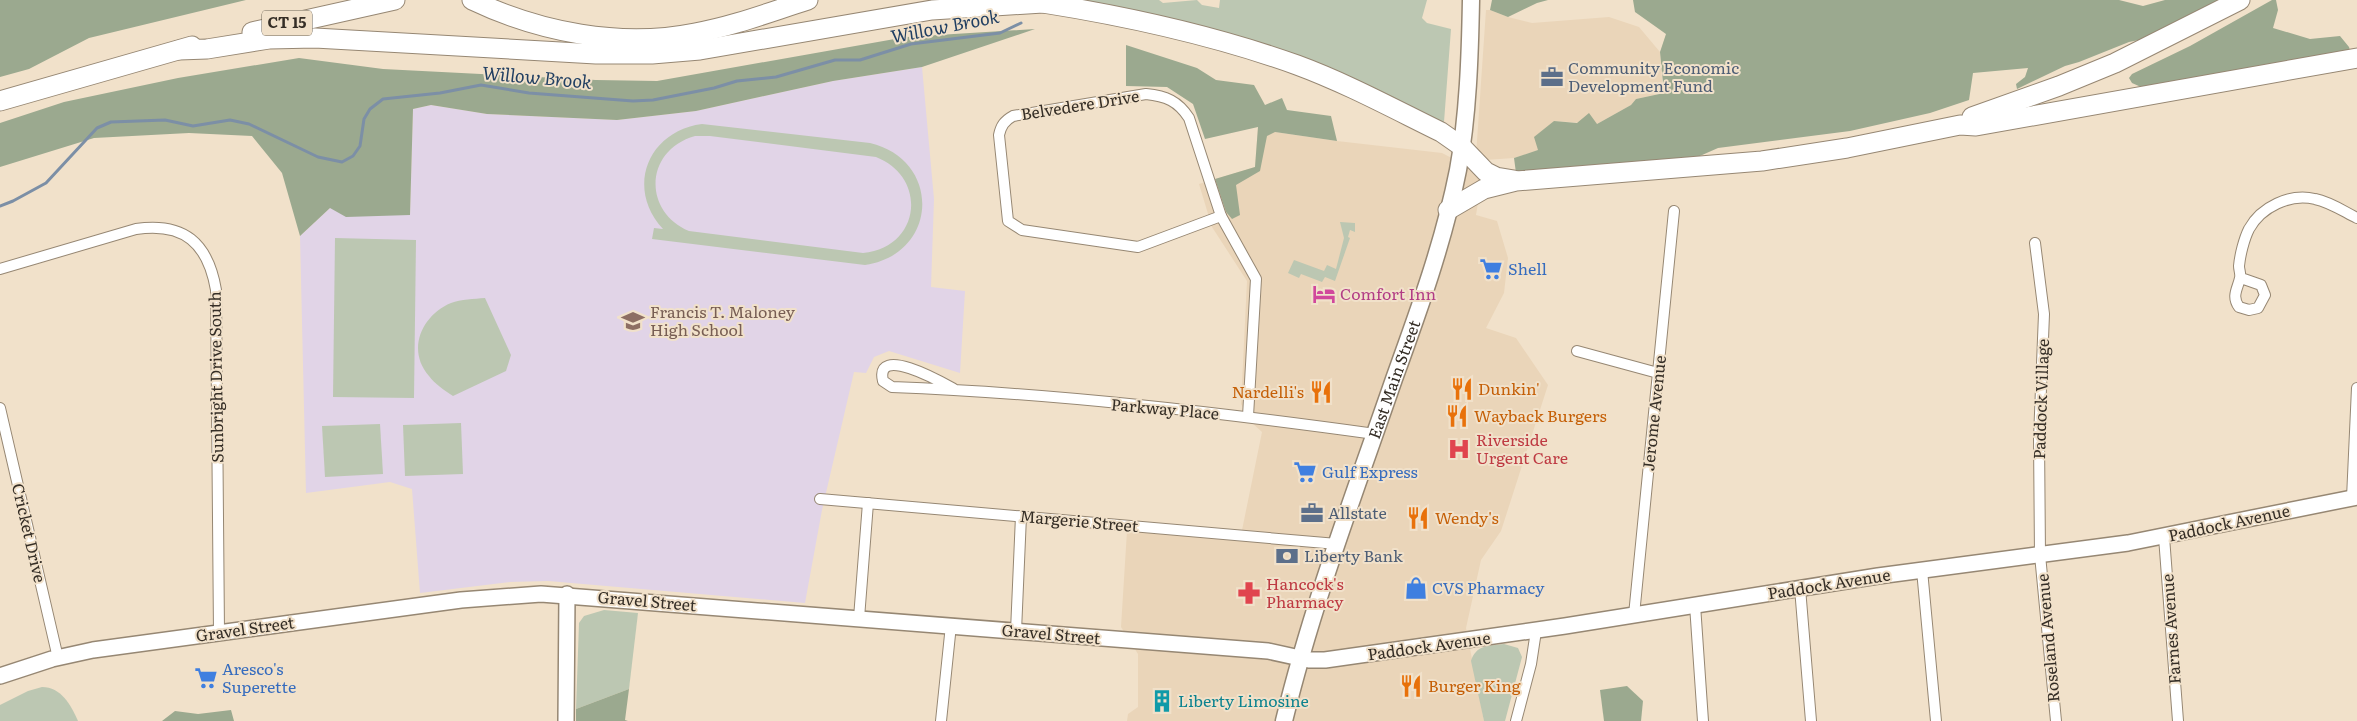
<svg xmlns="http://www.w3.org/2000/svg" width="2357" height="721" viewBox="0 0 2357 721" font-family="Literata,serif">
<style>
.built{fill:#ead5b9}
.education{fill:#e1d4e7}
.green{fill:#bcc7b2;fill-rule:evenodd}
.forest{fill:#9ba98f}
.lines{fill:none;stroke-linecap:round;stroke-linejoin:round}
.stream{stroke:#7c8fa6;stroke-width:3}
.street-casing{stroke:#968773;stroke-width:12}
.secondary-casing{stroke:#968773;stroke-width:18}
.primary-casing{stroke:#968773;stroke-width:19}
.highway-casing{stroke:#968773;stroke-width:21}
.street{stroke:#fff;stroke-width:10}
.secondary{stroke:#fff;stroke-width:15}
.primary{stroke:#fff;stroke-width:16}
.highway{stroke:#fff;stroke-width:19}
.labels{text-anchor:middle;stroke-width:4;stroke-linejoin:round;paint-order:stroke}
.shield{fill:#f1e1ca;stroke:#6d6457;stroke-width:1}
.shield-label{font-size:15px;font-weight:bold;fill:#352e26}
.service-label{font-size:16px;fill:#4e5e75;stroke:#f1e1ca;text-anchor:start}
.street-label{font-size:16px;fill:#352e26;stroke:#f1e1ca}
.shop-label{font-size:16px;fill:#366cbe;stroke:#f1e1ca;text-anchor:start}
.hotel-label{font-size:16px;fill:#b23c85;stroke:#f1e1ca;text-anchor:start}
.education-label{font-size:16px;fill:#785e54;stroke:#f1e1ca;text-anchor:start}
.food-label{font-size:16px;fill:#c56008;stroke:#f1e1ca;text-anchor:start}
.health-label{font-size:16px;fill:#be3a42;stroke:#f1e1ca;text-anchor:start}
.culture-label{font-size:16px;fill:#0d838f;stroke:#f1e1ca;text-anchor:start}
.water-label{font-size:18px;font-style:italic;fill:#213f62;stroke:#f1e1ca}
</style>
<rect width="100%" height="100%" fill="#f1e1ca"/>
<!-- built -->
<path class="built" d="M1486,10H1490L1508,17L1532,23L1609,17L1639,27L1660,52L1663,93L1636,99L1631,105L1597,124L1554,121L1539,150L1514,158L1485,160L1476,215L1497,221L1508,258L1504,293L1486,328L1516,338L1548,385L1501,531L1481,560L1466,628L1484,721H1127L1128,714L1138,707V654L1121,627L1127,531L1240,540L1262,432L1251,422L1241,404L1247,281L1212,227L1199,184L1255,167L1258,127L1275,132L1337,141L1442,153L1475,170Z"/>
<!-- education -->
<path class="education" d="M922,67L934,199L931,287L965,291L960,373L889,351L874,357L866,373L854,372L822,510L805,603L548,581L510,582L420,593L412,489L390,482L306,493L300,236L330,208L410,215L413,109L431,105L487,114L617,120L696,111L833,81Z"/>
<!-- green -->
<g class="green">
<path d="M1075,0H1159L1163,3L1197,0L1202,5L1219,8L1220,0H1427L1422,18L1427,23L1451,29L1444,122L1440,123L1403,105Z"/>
<path d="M702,124L870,143C942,160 939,254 865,265L652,239L654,228L663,229C625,188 648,131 702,124ZM695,136H710L876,157C929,178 920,248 863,253L689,231C642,211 645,150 695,136Z"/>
<path d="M1340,222L1355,223V232L1350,230L1348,237L1350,238L1335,281L1325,277L1322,282L1301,274L1299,278L1288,273L1294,260L1324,271L1327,265L1336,269L1344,238Z"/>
<path d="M335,238L416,240L414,398L333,397Z"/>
<path d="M485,298L511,355L506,371L453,396C444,390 435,384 429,376C406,350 422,315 451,303C461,299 474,299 485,298Z"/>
<path d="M461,423L463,474L405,476L403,425Z"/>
<path d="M380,424L383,474L325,477L322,426Z"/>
<path d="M604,610L638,613L629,689L576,709L579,623L584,616Z"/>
<path d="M1504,644L1518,648L1522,657L1505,721H1484L1471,661C1476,645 1488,646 1504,644Z"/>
<path d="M42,687C61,687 71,705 78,721H0V705L28,691Z"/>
</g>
<!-- forest -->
<g class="forest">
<path d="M0,0H246L89,38L29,69L0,77Z"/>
<path d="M1492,0H1548L1537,3L1508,17L1490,10Z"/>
<path d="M1633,0H2119L2143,6L2165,0H2219L2149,38L2129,42L2079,62L2065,66L2017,89L2016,84L2025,77L2028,68L1973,73L1969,100L1930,113L1850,131L1718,148L1684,163L1516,173L1514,158L1538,150L1534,137L1554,121L1577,123L1589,113L1597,124L1631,105L1636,99L1664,93L1660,52L1666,34L1635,12Z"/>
<path d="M2272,0H2276L2278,10L2273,28L2310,39L2340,36L2349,47L2351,54L2160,86L2141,87L2132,83L2129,78L2132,74L2190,46Z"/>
<path d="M1035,29L922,67L833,81L696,111L617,120L487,114L431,105L413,109L410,215L346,217L330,208L300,236L282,173L252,136L189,133L94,138L0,167V123L64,102L178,78L299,58L383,69L596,80L657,81L906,37Z"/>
<path d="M1126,45L1197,68L1216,80L1254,85L1265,105L1282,98L1287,110L1331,116L1337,141L1275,132L1267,136L1260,171L1236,185L1240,215L1232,219L1226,212L1215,179L1255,167L1258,127L1205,139L1193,104L1167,87L1126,86Z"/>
<path d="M1627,686L1643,701L1641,721H1604L1600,690Z"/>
<path d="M629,689L625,720L628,721H576V709Z"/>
<path d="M231,710L234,721H162L175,711L198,714Z"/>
</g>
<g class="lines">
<!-- stream -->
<path class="stream" d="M0,206L13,201L46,183L97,128L111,122L165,120L193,126L230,120L249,124L318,157L342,162L353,156L360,146L364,119L370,109L383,99L440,93L481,85L529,93L633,101L653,100L714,88L737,81L776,77L835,60H860L911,44L1000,33L1021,23"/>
<defs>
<g id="street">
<path d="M1146,94C1166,96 1178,101 1189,118L1221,216L1138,247L1022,230L1008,221L999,135C1001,126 1004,121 1013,116Z"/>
<path d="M1221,216L1256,279L1248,416"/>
<path d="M2035,243L2044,314L2039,438L2040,555L2056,721"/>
<path d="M0,269L136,229C184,222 208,243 216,290L219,632"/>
<path d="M2241,278L2261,285L2265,295L2258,308L2249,310L2239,307C2231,296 2238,288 2240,278C2241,274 2239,270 2239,266C2240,255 2244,239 2249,229C2261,207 2290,193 2315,199C2330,202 2343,211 2357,218"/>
<path d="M1577,351L1658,373"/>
<path d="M954,389C945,384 874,343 883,381L892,387C1053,393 1215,412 1375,434"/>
<path d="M0,408L58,658"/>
<path d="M2352,498L2357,388"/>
<path d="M820,499L1337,544"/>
<path d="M2164,537L2178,721"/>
<path d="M1922,570L1936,721"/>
<path d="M1800,588L1811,721"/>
<path d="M1695,605L1703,721"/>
<path d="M1634,615L1674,211"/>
<path d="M859,618L868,503"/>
<path d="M1016,631L1021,516"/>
<path d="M941,721L951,625"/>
<path d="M1516,721L1531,664L1536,631"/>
</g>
<g id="secondary">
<path d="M0,676L52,659L93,650L461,600L541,594L1268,651L1309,660H1325L1565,626L1878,576L2128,543L2357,497"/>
<path d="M566,721L567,594"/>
</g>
<g id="primary">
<path id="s1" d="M1284,721C1312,605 1355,492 1394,379C1419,310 1444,241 1458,170C1468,116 1470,55 1471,0"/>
</g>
<g id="highway">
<path d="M472,0C539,32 620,48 695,33C734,26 770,12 808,0"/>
<path d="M1036,0L1043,3C1125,16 1219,37 1297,65C1346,83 1394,109 1441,132L1461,146L1486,172L1496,177L1514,180"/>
<path d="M252,32L395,0"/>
<path d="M179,50L207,49L269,39L315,38L596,54H652L700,50L932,10L1043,3"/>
<path d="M0,101L192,46"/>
<path d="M1972,117L2059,86L2115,63L2240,0"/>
<path d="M1448,210L1484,189L1516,181L1762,161L1847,148L1960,125L1976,126L2357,58"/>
</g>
</defs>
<!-- street casing -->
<use href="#street" class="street-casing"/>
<!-- secondary casing -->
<use href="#secondary" class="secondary-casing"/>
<!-- primary casing -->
<use href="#primary" class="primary-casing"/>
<!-- highway casing -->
<use href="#highway" class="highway-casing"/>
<!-- street -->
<use href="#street" class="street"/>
<!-- secondary -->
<use href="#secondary" class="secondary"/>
<!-- primary -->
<use href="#primary" class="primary"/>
<!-- highway -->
<use href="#highway" class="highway"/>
</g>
<!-- icons -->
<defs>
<symbol id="office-bare" viewBox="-9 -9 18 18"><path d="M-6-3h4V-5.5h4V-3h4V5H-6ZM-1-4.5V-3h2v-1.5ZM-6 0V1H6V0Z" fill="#5c6f8a" stroke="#f1e1ca" stroke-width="2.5" paint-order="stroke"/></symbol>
<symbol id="supermarket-bare" viewBox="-9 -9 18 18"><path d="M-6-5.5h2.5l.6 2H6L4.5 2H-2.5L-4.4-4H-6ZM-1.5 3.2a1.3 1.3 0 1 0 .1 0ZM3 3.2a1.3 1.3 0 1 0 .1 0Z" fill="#3f7fe0" stroke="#f1e1ca" stroke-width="2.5" paint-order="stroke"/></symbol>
<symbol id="hotel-bare" viewBox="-9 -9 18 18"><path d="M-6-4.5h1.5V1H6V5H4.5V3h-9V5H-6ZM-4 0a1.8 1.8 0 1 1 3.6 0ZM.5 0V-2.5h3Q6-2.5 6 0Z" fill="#d1479c" stroke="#f1e1ca" stroke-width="2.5" paint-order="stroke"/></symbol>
<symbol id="school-bare" viewBox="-9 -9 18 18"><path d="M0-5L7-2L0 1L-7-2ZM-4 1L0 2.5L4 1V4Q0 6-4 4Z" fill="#8d6e63" stroke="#f1e1ca" stroke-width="2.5" paint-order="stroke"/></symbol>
<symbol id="restaurant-bare" viewBox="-9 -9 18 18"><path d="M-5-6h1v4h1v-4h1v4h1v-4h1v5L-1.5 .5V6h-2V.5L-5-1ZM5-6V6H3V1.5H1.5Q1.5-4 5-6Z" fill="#e8710a" stroke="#f1e1ca" stroke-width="2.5" paint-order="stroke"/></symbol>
<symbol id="hospital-bare" viewBox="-9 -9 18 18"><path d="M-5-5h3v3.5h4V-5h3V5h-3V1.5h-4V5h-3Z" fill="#e0444e" stroke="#f1e1ca" stroke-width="2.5" paint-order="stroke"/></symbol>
<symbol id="bank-bare" viewBox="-9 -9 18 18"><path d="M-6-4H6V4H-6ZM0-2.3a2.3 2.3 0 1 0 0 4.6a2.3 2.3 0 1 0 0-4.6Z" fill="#5c6f8a" stroke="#f1e1ca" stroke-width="2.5" paint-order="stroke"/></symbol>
<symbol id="shop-bare" viewBox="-9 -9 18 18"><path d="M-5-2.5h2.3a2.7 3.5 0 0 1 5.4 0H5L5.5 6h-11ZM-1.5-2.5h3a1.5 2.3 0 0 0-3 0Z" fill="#3f7fe0" stroke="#f1e1ca" stroke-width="2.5" paint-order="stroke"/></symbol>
<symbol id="pharmacy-bare" viewBox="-9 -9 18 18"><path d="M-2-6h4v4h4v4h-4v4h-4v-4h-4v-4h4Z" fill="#e0444e" stroke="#f1e1ca" stroke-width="2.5" paint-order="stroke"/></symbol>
<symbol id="building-bare" viewBox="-9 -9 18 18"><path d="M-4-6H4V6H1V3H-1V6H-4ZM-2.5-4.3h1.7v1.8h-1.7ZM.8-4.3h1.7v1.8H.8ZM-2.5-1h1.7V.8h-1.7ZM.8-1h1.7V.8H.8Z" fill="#0f9aa8" stroke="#f1e1ca" stroke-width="2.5" paint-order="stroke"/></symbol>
</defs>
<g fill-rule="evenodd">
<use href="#office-bare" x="1536" y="61" width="32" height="32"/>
<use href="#supermarket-bare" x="1475" y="253" width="32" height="32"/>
<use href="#hotel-bare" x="1308" y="278" width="32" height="32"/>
<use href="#school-bare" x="617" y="305" width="32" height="32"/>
<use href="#restaurant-bare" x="1446" y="373" width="32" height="32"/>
<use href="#restaurant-bare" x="1305" y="376" width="32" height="32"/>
<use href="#restaurant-bare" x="1441" y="400" width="32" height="32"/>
<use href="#hospital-bare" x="1443" y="433" width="32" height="32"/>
<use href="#supermarket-bare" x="1289" y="456" width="32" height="32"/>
<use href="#office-bare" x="1296" y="497" width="32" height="32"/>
<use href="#restaurant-bare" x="1402" y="502" width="32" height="32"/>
<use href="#bank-bare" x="1271" y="540" width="32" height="32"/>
<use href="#shop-bare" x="1400" y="572" width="32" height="32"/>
<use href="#pharmacy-bare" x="1233" y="577" width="32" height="32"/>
<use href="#supermarket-bare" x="190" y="662" width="32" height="32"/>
<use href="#restaurant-bare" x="1395" y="670" width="32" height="32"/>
<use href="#building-bare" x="1146" y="685" width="32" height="32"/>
</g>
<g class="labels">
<!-- shield labels -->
<rect class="shield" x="262" y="10.5" width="50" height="25" rx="4"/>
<g class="shield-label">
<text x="287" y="28">CT 15</text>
</g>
<!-- service labels -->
<g class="service-label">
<text x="1568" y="74">Community Economic<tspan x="1568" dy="18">Development Fund</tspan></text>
<text x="1328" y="519">Allstate</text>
<text x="1304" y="562">Liberty Bank</text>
</g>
<!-- street labels -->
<g class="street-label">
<text transform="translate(1080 105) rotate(-9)" y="6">Belvedere Drive</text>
<text transform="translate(216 377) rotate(-91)" y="6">Sunbright Drive South</text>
<text dy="6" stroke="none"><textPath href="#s1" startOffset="359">East Main Street</textPath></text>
<text transform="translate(2041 399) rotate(-88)" y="6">Paddock Village</text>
<text transform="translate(1165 409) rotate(5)" y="6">Parkway Place</text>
<text transform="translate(1654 413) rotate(-84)" y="6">Jerome Avenue</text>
<text transform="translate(1079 521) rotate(5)" y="6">Margerie Street</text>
<text transform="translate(2229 523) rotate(-12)" y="6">Paddock Avenue</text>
<text transform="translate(29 533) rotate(77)" y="6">Cricket Drive</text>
<text transform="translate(1829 584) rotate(-9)" y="6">Paddock Avenue</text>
<text transform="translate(647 601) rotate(5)" y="6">Gravel Street</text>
<text transform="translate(245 629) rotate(-8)" y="6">Gravel Street</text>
<text transform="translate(2171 629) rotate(-94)" y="6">Farnes Avenue</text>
<text transform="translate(1051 634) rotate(5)" y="6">Gravel Street</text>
<text transform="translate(2048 638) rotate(-95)" y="6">Roseland Avenue</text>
<text transform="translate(1429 646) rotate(-8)" y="6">Paddock Avenue</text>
</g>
<!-- shop labels -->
<g class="shop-label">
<text x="1508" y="275">Shell</text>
<text x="1322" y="478">Gulf Express</text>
<text x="1432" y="594">CVS Pharmacy</text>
<text x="222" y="675">Aresco's<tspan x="222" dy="18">Superette</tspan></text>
</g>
<!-- hotel labels -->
<g class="hotel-label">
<text x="1340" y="300">Comfort Inn</text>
</g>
<!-- education labels -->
<g class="education-label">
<text x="650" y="318">Francis T. Maloney<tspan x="650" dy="18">High School</tspan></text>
</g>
<!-- food labels -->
<g class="food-label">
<text x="1478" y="395">Dunkin'</text>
<text x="1304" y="398" text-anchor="end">Nardelli's</text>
<text x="1474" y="422">Wayback Burgers</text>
<text x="1435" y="524">Wendy's</text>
<text x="1428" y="692">Burger King</text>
</g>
<!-- health labels -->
<g class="health-label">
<text x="1476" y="446">Riverside<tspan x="1476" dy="18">Urgent Care</tspan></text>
<text x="1266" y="590">Hancock's<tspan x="1266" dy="18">Pharmacy</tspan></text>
</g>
<!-- culture labels -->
<g class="culture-label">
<text x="1178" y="707">Liberty Limosine</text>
</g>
<!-- water labels -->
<g class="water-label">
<text transform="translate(945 27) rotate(-11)" y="6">Willow Brook</text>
<text transform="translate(537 78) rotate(5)" y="6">Willow Brook</text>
</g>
</g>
</svg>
